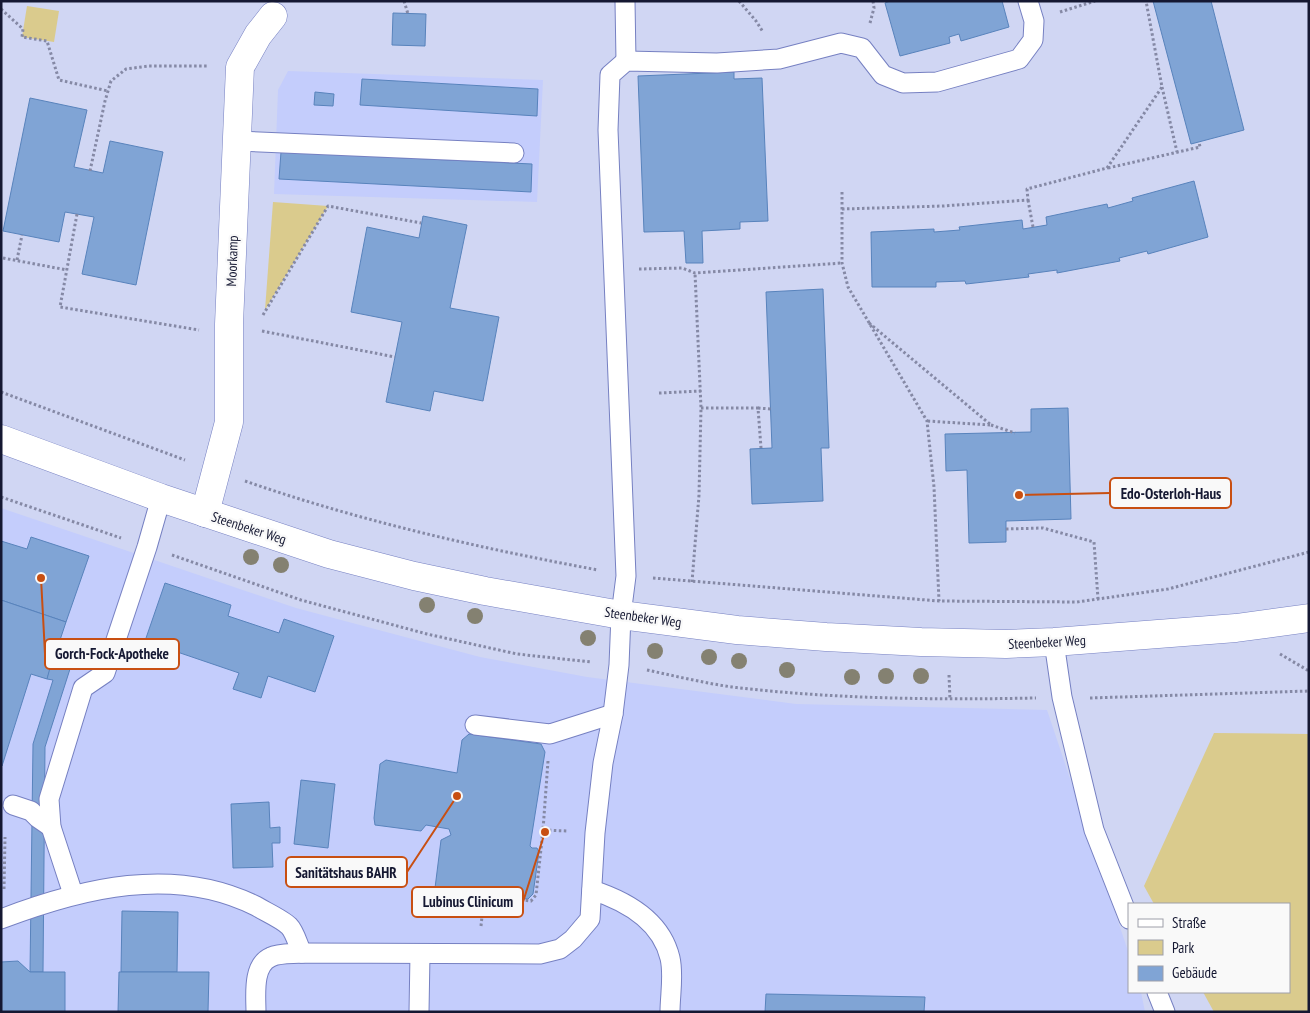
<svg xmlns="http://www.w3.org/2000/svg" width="1310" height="1013" viewBox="0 0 1310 1013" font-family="'PT Sans Narrow',sans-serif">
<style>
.built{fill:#c4cdfc}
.green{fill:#dacb8d}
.building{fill:#80a4d5;stroke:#5883bc}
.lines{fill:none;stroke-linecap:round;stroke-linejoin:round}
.service-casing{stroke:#7680c2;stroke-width:21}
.minor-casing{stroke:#7680c2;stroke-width:29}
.secondary-casing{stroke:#7680c2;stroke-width:29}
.path{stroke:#8589a5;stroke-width:3;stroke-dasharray:2.5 2.5;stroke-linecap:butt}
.service{stroke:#fff;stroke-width:19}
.minor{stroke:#fff;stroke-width:28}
.secondary{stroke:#fff;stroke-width:28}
.tree{fill:#848171}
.labels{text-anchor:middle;stroke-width:4.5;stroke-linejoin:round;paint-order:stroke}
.street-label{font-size:14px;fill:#151832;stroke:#f9f9f9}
.leader{fill:none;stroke:#c84f12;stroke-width:2}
.callout-dot{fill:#c84f12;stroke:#f9f9f9;stroke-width:2}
.callout{fill:#f9f9f9;stroke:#c84f12;stroke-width:2}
.callout-label{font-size:15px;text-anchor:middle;font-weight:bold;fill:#151832}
</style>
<rect width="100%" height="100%" fill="#d0d6f3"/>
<!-- built -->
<g class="built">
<path d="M288,71L543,80L537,202L274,194L278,90Z"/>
<path d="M1,508L296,608L480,657L587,677L796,704L1047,710L1129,954V992H1141L1145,1012H1Z"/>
</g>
<!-- green -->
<g class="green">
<path d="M27,6L59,11L54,42L22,37Z"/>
<path d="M273,202L328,206L265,310Z"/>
<path d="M1214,733L1309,734V1012H1214L1203,992H1289V904H1154L1144,886Z"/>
</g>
<!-- building -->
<g class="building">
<path d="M890,1H1002L1009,27L961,41L959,34L949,37L950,43L900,56L885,3Z"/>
<path d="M1153,1H1211L1244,130L1191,144Z"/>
<path d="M393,13L426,14L425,46L392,45Z"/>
<path d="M734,72V79L762,78L768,221L740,222V229L702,231L703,263H686L684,231L644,232L638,76Z"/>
<path d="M362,79L538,89L537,116L360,105Z"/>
<path d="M315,92L334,94L333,106L314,105Z"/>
<path d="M30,98L87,110L74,167L103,173L110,141L163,152L136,285L82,274L94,217L65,212L59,242L3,231Z"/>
<path d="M281,152L532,164L531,192L279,179Z"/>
<path d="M1194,181L1208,237L1148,254L1147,251L1119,258L1120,261L1057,273V270L1028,274L1029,277L966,284L965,281L936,282V287H872L871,232L934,229V232L960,230L959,227L1022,220L1023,229L1047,225L1046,217L1107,204L1108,208L1133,201L1132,198Z"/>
<path d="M423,216L467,225L450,308L499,317L483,401L434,391L430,411L386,402L402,322L351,312L367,227L419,238Z"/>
<path d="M823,289L829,448H821L823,501L752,504L750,449L772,448L766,292Z"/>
<path d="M1068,408L1071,519L1006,521V542L969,543L967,470L946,471L945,434L1031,432V409Z"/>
<path d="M31,537L89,556L66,622L1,600V541L27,549Z"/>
<path d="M165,583L231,605L228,616L279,633L284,619L334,636L315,692L268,676L261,698L233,689L239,673L145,641Z"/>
<path d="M1,600L66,622L47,679L31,674L2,766Z"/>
<path d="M51,664L70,669L45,747L43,972H30L33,744L53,680L47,679Z"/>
<path d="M469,734L541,744L545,752L530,846L532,848H537L539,852L533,894L528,899L439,893L435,888L441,840L451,835L449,829L426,825L421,831L375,825L374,818L380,764L386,760L457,773L462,740Z"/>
<path d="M301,780L335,784L328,848L294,844Z"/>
<path d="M269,802L270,828L280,827V843H272L273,867L233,868L231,804Z"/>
<path d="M122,911L178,912L177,972H121Z"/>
<path d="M18,961L30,972H65V1012H1V962Z"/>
<path d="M119,972H209L208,1012H118Z"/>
<path d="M766,994L925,997L924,1012H765Z"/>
</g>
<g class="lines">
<defs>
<g id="service">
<path d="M625,1L626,61"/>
<path d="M236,141L514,153"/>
<path d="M1054,642L1062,697L1094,830L1129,919"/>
<path d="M475,725L550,734L613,714"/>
<path d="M13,805L31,811L38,818L51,827"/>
<path d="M592,890C626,901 661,920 670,958C674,975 670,995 670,1012"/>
<path d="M73,894L51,827L49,799L83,688L105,673L147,547L161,498"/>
<path d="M1,919C82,888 174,865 256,906C264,911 282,919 289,926C295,932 298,945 302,953"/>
<path d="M1157,992L1165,1012"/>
<path d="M256,1012C256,996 252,965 271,957C279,953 293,954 302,953L540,954L560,949L573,939L590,919L595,833L603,763L613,714L619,665L621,615L626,576L608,130L610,75L626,61L717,63L779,59L841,43L862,48L883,75L903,83L937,82L1019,59L1033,40L1034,21L1028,1"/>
<path d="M419,1012L420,954"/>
</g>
<path id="minor" d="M205,513L229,422V324L240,67L258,35L273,16"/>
<path id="secondary" d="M1,439L161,498L329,554L414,576L485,591L621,615L737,630L826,637L921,642L1006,644L1054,642L1236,628L1309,618"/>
</defs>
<!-- service casing -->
<use href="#service" class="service-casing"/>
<!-- minor casing -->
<use href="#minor" class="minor-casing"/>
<!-- secondary casing -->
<use href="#secondary" class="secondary-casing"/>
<!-- path -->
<g class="path">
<path d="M404,1L408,14"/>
<path d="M739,1L756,21L763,32"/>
<path d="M1,9L23,29L22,37L47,41L59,80L108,91"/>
<path d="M1060,12L1095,1"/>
<path d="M870,23L874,8L873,1"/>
<path d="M1162,87L1177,152"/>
<path d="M1108,168L1200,147L1199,142"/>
<path d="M90,171L105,101L111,81L126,69L149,66H209"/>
<path d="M842,192V263L848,287L927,421L934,487L939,601"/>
<path d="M1028,200L1033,227"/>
<path d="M842,209L943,206L1028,200L1027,189L1107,168L1162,87L1146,1"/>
<path d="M77,214L60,307L199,330"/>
<path d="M3,258L67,270"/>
<path d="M17,260L22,235"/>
<path d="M639,269L682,268L695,273L842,263"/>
<path d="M263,315L328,206L421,223"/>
<path d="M869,323L991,425L927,421"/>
<path d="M262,331L395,357"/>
<path d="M1,392L185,460"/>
<path d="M659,393L701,391"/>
<path d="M701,408H758L761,448"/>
<path d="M758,408L771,409"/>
<path d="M991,425L1015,433"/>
<path d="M245,481C360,521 479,548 598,570"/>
<path d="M1,497L121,538"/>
<path d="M1006,529L1043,528L1094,542L1098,599"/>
<path d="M172,555L301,600L427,634L517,654L591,662"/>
<path d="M653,578L939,601L1077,602L1168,589L1309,552"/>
<path d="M692,582L699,495L701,408L695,273"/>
<path d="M1280,654L1309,671"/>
<path d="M647,670C675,676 704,683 732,687C833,699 935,700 1036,698"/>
<path d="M949,675L950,700"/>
<path d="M1090,698L1309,691"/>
<path d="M548,761L543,830L567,831"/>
<path d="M4,889L5,837"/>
<path d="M483,900L496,901L499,897L531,901L536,895L543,830"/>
<path d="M481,926L484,897"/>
</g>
<!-- service -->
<use href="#service" class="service"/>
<!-- minor -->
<use href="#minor" class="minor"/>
<!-- secondary -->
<use href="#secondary" class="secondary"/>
</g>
<!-- trees -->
<g class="tree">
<circle cx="251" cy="557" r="8"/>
<circle cx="281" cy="565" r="8"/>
<circle cx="427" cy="605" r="8"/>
<circle cx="475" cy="616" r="8"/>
<circle cx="588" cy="638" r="8"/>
<circle cx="655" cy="651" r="8"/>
<circle cx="709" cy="657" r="8"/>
<circle cx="739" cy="661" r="8"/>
<circle cx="787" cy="670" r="8"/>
<circle cx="886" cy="676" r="8"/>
<circle cx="921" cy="676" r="8"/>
<circle cx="852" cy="677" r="8"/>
</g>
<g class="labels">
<!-- street labels -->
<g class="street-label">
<text transform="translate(232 261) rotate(-88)" y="5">Moorkamp</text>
<text transform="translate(249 528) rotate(18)" y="5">Steenbeker Weg</text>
<text transform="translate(643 617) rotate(8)" y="5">Steenbeker Weg</text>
<text transform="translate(1047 642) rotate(-3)" y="5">Steenbeker Weg</text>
</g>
</g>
<!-- callouts -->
<path class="leader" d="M1019 495L1110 493M41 578L45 654M457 796L407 872M545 832L523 902"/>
<g class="callout-dot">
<circle cx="1019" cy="495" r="5"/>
<circle cx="41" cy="578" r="5"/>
<circle cx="457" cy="796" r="5"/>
<circle cx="545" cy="832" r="5"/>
</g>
<g class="callout">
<rect x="1110" y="478" width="121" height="30" rx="5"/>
<rect x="45" y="639" width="134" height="30" rx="5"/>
<rect x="286" y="857" width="121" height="30" rx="5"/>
<rect x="412" y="887" width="111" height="30" rx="5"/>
</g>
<g class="callout-label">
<text x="1171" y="499">Edo-Osterloh-Haus</text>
<text x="112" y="659">Gorch-Fock-Apotheke</text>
<text x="346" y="878">Sanitätshaus BAHR</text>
<text x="468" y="907">Lubinus Clinicum</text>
</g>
<!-- border -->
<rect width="1310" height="1013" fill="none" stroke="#151832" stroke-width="5"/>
<!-- legend -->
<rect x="1128" y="903" width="162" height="90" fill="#f9f9f9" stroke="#9e9fa9"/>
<rect x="1138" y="919" width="25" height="8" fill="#ffffff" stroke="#9e9fa9"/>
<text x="1172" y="928" font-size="15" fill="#151832">Straße</text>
<rect x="1138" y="940" width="25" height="15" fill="#dacb8d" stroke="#9e9fa9"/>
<text x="1172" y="953" font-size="15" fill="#151832">Park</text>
<rect x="1138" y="966" width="25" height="15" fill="#80a4d5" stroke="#9e9fa9"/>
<text x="1172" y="978" font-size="15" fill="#151832">Gebäude</text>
</svg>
